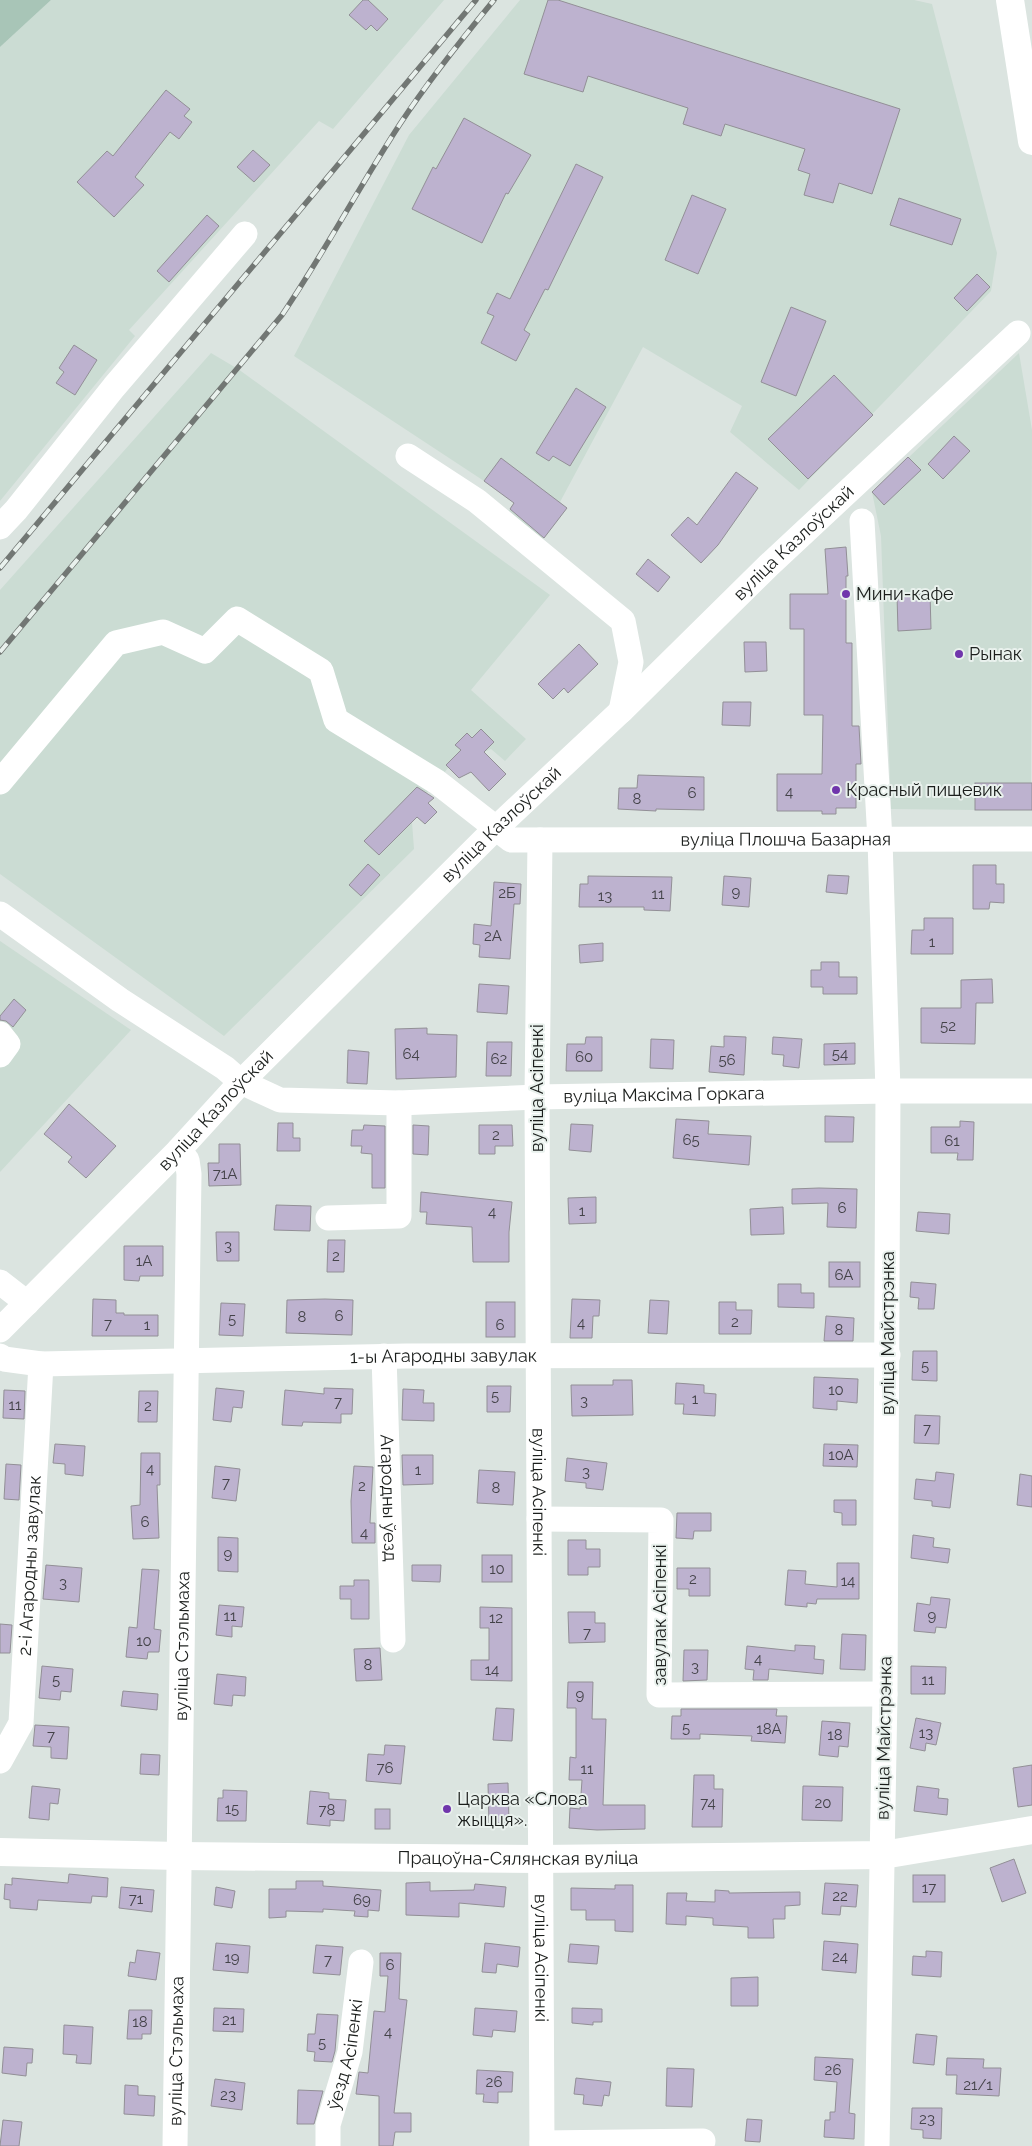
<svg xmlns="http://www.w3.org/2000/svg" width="1032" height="2146" viewBox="0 0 1032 2146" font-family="Raleway,sans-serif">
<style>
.built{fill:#cbdcd3}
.green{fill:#a8c5b7}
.building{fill:#bdb2cf;stroke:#928f96}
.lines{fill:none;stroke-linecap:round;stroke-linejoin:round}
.minor{stroke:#fff;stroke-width:25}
.major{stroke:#fff;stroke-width:28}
.rail-casing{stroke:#727774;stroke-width:5.5}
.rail{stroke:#e9f1ed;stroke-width:4;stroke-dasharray:11;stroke-linecap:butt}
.poi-dot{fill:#7036ac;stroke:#e9f1ed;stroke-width:2}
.labels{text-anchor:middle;stroke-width:4;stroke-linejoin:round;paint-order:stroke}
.number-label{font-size:15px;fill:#444349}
.street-label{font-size:18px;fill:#1b1e1c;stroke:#e9f1ed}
.poi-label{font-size:18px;fill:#1b1e1c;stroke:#e9f1ed;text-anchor:start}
</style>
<rect width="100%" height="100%" fill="#dbe4e0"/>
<!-- built -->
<g class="built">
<path d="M51,0H444L333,129L319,121L129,330L135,336L0,501V47Z"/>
<path d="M520,0H914L932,4L997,253L991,291L799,490L730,432L742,406L643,347L560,502L567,508L543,539L508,512L514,503L484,481L294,356L409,135Z"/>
<path d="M211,353L238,369L550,595L471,690L526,739L505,761L491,749L448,768L437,782L429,789L412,822L414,849L224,1036L0,874V590Z"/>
<path d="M1019,353L1032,430L1031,783H975V810L891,809L881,536L872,492Z"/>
<path d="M0,941L131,1030L0,1172Z"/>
</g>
<!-- green -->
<path class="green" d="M0,0H51L0,47Z"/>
<!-- building -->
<g class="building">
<path d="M363,0H368L388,19L377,31L371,25L366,30L349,15Z"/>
<path d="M548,0H558L900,109L872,194L839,183L833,203L804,195L810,174L798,170L805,149L725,124L721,136L683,124L688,108L588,76L583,92L524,74Z"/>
<path d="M166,90L190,109L184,116L192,122L179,139L170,132L135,177L144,185L114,217L77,182L107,151L113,156Z"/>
<path d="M464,118L531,155L508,194L506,193L482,243L412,209L433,167L436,169Z"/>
<path d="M253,150L270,165L254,182L237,167Z"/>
<path d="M576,164L603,177L548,290L545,289L524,330L530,334L516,361L481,343L494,316L487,313L497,293L510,299Z"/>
<path d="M692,195L726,209L698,274L665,260Z"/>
<path d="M899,198L961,219L952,245L890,225Z"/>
<path d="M207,215L219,226L169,282L157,271Z"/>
<path d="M977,274L990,287L967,311L954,298Z"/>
<path d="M791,307L826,321L796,396L761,382Z"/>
<path d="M74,345L97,360L75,395L56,383L64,372L59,368Z"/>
<path d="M834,375L873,415L808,479L768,439Z"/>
<path d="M576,388L606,407L570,466L553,456L549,461L536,453Z"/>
<path d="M954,436L970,451L943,479L928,464Z"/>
<path d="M908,457L921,470L884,505L872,492Z"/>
<path d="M501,458L567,508L544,538L510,509L514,503L484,481Z"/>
<path d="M736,472L758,488L718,545L701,563L671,535L688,517L697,525Z"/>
<path d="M846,547L848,576H846V643H852V726H859L861,764H856V808H836V814H822V811H777V774H822L823,715H804V629H790V594H828L825,549Z"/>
<path d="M648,559L670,577L658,592L636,574Z"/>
<path d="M930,594L931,629L898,631L897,595Z"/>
<path d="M744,642H766L767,671L745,672Z"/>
<path d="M579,644L598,664L568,693L564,688L553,699L538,684Z"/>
<path d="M723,702H751L750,726L722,725Z"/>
<path d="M481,729L494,742L484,752L506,774L489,791L471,772L459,778L446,765L461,750L455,745L467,733L472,738Z"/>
<path d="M638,775L704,777V810L656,809V811L618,809L619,788H637Z"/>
<rect x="975" y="783" width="57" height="27"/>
<path d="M417,787L434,798L428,803L437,812L425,824L417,817L379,855L364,841Z"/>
<path d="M368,864L380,875L361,896L349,885Z"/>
<path d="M973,865H996V884H1004V903L990,902L989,909H973Z"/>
<path d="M828,875L849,876L847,894L826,892Z"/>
<path d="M588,876L672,877L670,911L644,910V907H579L580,884H588Z"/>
<path d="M724,876L751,878L749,907L722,905Z"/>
<path d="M494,882L521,884L520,904H514L510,959L479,957L480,945L473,944L474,924L491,926Z"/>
<path d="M924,918H953V954H911L912,930H924Z"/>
<path d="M603,943V961L580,963L579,945Z"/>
<path d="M821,962H839V977H857V994H823V987H811V970H821Z"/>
<path d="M992,979L993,1003H976L975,1044L921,1043V1008H961V980Z"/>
<path d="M479,984L509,986L507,1014L477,1012Z"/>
<path d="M14,999L26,1010L13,1027L6,1021L0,1020V1016Z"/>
<path d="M427,1028V1034L457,1035L456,1077L396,1079L395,1029Z"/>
<path d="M724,1036L746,1037L744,1075L709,1072L711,1046L724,1047Z"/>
<path d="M586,1037H602V1071H566L567,1044H585Z"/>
<path d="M773,1037L802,1039L799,1068L783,1066L784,1055L772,1054Z"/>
<path d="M651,1039L674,1040L673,1069L650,1068Z"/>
<path d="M487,1042H512L511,1076H486Z"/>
<path d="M855,1043V1064L824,1065V1044Z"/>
<path d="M348,1050L369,1052L367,1084L347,1083Z"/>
<path d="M69,1104L116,1146L86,1178L68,1162L72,1157L44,1134Z"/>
<path d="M825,1116L854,1117L853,1142H825Z"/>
<path d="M676,1119L709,1121L708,1134L751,1136L749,1165L673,1158Z"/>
<path d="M960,1121L974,1122L973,1160H957L958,1153H931V1127H960Z"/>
<path d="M278,1123H293V1138H300V1151H277Z"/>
<path d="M571,1124L593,1125L591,1152L569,1150Z"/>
<path d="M364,1125L385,1126V1188H372V1154L361,1153L362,1146H351L352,1130H363Z"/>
<path d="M413,1125L429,1126L428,1155L413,1154Z"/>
<path d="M479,1125H512L513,1146H495V1154H479Z"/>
<path d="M219,1144H240L241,1185L209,1186L208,1163H219Z"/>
<path d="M819,1188L857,1189L856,1228L827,1227L828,1203L792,1204V1189Z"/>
<path d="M421,1192L512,1202L509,1232V1262H473L472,1227L426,1224L427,1212H420Z"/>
<path d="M596,1197V1223L569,1224L568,1198Z"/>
<path d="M276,1205L311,1206L310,1231L274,1230Z"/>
<path d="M783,1207L784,1234L751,1235L750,1209Z"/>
<path d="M918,1212L950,1214L949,1234L916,1231Z"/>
<path d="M216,1232H239V1261H217Z"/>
<path d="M328,1240H345L344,1272H327Z"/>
<path d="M124,1246H163V1276H140L139,1281L124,1280Z"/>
<rect x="829" y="1262" width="31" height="25"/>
<path d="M911,1282L936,1284L934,1309H918L919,1298L910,1297Z"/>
<path d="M778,1284H801V1293H814V1308L778,1307Z"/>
<path d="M93,1299L116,1300V1313H124V1315H158V1336H92Z"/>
<path d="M325,1299L353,1300L352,1335L286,1333L287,1300Z"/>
<path d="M572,1299L600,1300L599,1316H593L592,1338H570Z"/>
<path d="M650,1300L669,1301L667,1334L648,1333Z"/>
<rect x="486" y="1302" width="29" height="35"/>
<path d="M719,1302H736V1310H752L751,1334H719Z"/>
<path d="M221,1303L245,1304L243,1336L219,1335Z"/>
<path d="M826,1316L854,1318L853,1341H824Z"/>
<path d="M913,1351H937V1381L912,1380Z"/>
<path d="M814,1377L858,1379L857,1403L837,1401V1410L813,1408Z"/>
<path d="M613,1380H632L633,1415L572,1416L571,1385H613Z"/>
<path d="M676,1383L704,1385V1393L716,1394L715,1416L683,1414L684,1404H675Z"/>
<path d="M487,1386H511L510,1412H487Z"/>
<path d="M216,1388L244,1391L242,1408L233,1407L231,1422L213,1420Z"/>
<path d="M324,1388L353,1389L352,1414H341V1423L303,1422L302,1426L282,1425L285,1390L324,1394Z"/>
<path d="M403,1389L424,1390L423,1403H434V1421L402,1420Z"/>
<path d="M4,1390L25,1391L24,1419L3,1418Z"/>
<path d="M139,1391H158L157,1422H138Z"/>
<path d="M915,1415L940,1416L939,1444L914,1443Z"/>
<path d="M55,1444L85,1446L83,1476L65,1474V1464L53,1463Z"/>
<path d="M824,1444L858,1445L857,1467L823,1466Z"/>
<path d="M141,1453H160V1485H157L159,1538L133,1539L131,1506L140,1505Z"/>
<path d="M402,1455H433V1484L403,1485Z"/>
<path d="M567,1458L607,1463L603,1490L586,1488V1483L565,1481Z"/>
<path d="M6,1464L21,1465L19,1500L4,1499Z"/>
<path d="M215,1466L240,1469L236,1501L212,1498Z"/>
<path d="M354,1466L373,1467L370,1523H375V1543H352L351,1501Z"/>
<path d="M479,1470L515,1472L513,1505L477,1503Z"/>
<path d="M936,1472L954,1474L950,1508L932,1506V1501L914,1499L916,1479L935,1481Z"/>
<path d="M1020,1474L1032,1476V1507L1017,1505Z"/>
<path d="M834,1500H856V1525H842V1513L834,1512Z"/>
<path d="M677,1513H711V1531H694L693,1539L676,1538Z"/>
<path d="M913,1535L934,1538L933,1547L950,1549L948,1563L911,1558Z"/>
<path d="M218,1537L238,1538V1572L218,1571Z"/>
<path d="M568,1540H586V1549H600V1567H588V1575H568Z"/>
<rect x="482" y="1555" width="30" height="27"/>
<path d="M837,1563H859V1599H817L816,1604L807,1603V1607L785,1605L788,1570L806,1571L805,1584L837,1587Z"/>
<path d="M46,1565L82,1568L79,1602L43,1599Z"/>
<path d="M412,1565H441L440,1582L412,1581Z"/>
<path d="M677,1568H710V1596H689V1589H677Z"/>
<path d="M142,1569L159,1570L154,1629L161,1630L159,1652H148L147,1659L126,1657L129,1627L137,1628Z"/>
<path d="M354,1580H369V1619H351V1599H340V1586H354Z"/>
<path d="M931,1597L950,1599L946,1628L936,1627L935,1633L914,1631L917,1603L930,1605Z"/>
<path d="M219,1605L244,1607L242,1627L232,1626V1637L216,1635Z"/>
<path d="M480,1607L512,1608V1681L471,1680V1660H489V1628H480Z"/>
<path d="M568,1612H595V1623H605V1642L569,1643Z"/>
<path d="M0,1624L12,1625L10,1653H0Z"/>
<path d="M842,1634L866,1635L865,1670L840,1669Z"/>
<path d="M795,1645L815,1646L814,1659L824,1660L823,1674L769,1669L768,1680H753L754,1670L745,1669L747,1646L795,1651Z"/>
<path d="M380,1648L382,1680L356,1681L354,1649Z"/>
<path d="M684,1650H708L707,1680L683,1681Z"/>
<path d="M42,1666L73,1669L71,1692L61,1691L60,1700L39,1698Z"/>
<path d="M911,1666L946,1667L945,1694H911Z"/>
<path d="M217,1674L246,1677L245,1696L233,1695L232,1706L214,1704Z"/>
<path d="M568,1682H593L592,1719H606L603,1805H645V1829L597,1830L569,1828L570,1808L580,1809L582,1780H569L570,1757L576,1758V1708H567Z"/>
<path d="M123,1691L158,1694L157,1710L121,1706Z"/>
<path d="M496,1708L514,1709L512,1741L493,1740Z"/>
<path d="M681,1709H777L776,1716H787L785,1743L751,1741L752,1736L700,1734V1739H671L672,1716H681Z"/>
<path d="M916,1718L941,1723L936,1745L926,1743L925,1751L910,1748Z"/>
<path d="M822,1721L850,1723L848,1747L839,1746L838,1757L819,1755Z"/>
<path d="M35,1725L69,1727L67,1759L51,1758V1747L33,1746Z"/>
<path d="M385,1745L405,1746L401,1784L366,1781L368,1754L384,1755Z"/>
<path d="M141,1754L160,1755L159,1775L140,1774Z"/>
<path d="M1032,1765V1805L1018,1807L1013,1768Z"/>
<path d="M694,1775H714V1789H723L722,1827H692Z"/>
<path d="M508,1783L509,1822L489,1823L488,1784Z"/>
<path d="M32,1786L60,1789L58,1804L50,1803L49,1820L29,1818Z"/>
<path d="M803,1786L843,1787L842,1821L802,1820Z"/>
<path d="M917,1786L939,1789L938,1798L948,1799L947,1815L914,1811Z"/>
<path d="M223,1790L247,1791L246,1821H217L218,1798H223Z"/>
<path d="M310,1791L329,1793V1799L346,1800L344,1821L330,1820V1826L307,1824Z"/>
<rect x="375" y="1809" width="15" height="20"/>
<path d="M1014,1859L1026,1893L1002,1902L990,1868Z"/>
<path d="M69,1874L108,1878L107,1897L92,1896L91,1903L38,1900L37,1910L10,1908V1900L4,1899L5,1884L12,1885V1878L68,1883Z"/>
<rect x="913" y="1875" width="32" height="27"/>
<path d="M296,1881H323V1886L381,1890L379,1911L368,1910V1917L354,1916L355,1911L323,1909V1912L286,1911V1917L269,1918V1889H296Z"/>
<path d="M430,1882V1891L474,1890L475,1884L506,1887L504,1907L459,1903V1917L406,1915V1883Z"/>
<path d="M825,1883L858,1885L856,1907L841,1906L840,1915L822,1914Z"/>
<path d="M615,1885H633V1932L615,1931V1920H586V1910H571V1888L615,1889Z"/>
<path d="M121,1887L154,1890L152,1912L119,1908Z"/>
<path d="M216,1887L235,1891L232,1908L214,1905Z"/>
<path d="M715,1890L729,1891V1893L800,1892V1905L785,1906V1919H773L774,1938H748V1927L713,1925V1918L686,1916V1925L666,1924L667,1893H687L686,1901L715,1902Z"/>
<path d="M824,1941L858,1944L856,1973L822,1970Z"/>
<path d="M216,1943L250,1946L248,1973L213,1970Z"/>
<path d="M485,1943L520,1947L518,1967L497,1964L496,1973L482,1972Z"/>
<path d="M570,1944L599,1946L597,1964L568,1962Z"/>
<path d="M316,1945L343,1947L340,1975L313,1973Z"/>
<path d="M137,1950L160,1953L156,1980L128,1976L130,1962L135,1963Z"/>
<path d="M926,1951L942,1952L941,1977L912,1975L913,1956L926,1957Z"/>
<path d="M380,1953H401L399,1999L407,2000L394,2113H411V2132H395L393,2146H379V2096L356,2094L359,2072L368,2073L374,2011L385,2012L388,1976H380Z"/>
<path d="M758,1977V2006H731V1978Z"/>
<path d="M214,2008L244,2009L243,2032L213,2031Z"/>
<path d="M475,2008L517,2011L515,2032L493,2030L492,2037L473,2035Z"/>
<path d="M572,2008L602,2009V2022H593V2025L572,2023Z"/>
<path d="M129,2010H152L151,2034H142V2039H127Z"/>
<path d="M317,2014L338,2015L335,2051L332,2062L314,2061L315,2052L307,2051L308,2034H315Z"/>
<path d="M64,2025L93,2027L91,2064L76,2063L77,2055L63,2054Z"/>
<path d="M916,2034L937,2036L934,2065L913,2063Z"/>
<path d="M4,2047L33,2049L32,2063H27L26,2076L2,2073Z"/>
<path d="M815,2057L853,2059L849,2113L855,2114L854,2139L824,2137L825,2120H830V2112H835L837,2082L814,2080Z"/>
<path d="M947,2058L984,2059L983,2068H1001L999,2096L956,2094L957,2075H946Z"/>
<path d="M667,2068L694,2069L692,2107L666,2106Z"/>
<path d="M477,2070L513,2072L512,2092H498V2103L483,2102L484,2094H476Z"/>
<path d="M576,2078L611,2082L609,2096L604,2095L602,2106L583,2104L584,2095L574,2094Z"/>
<path d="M215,2079L245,2083L242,2110L211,2106Z"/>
<path d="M125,2085L138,2086V2095L155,2096L154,2116L124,2114Z"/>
<path d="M298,2090L323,2091L314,2124H297Z"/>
<path d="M912,2108H942L941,2139L923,2138V2130L911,2129Z"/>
<path d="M747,2119L762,2120L760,2142L745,2141Z"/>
<path d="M3,2120L22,2122L19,2146H0Z"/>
</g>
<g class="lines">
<!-- minor -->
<g class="minor">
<path d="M408,456L477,501L623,621L631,662L621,711"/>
<path d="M862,521L880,840L888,1091L885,1694L877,2146"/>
<path d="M0,527L16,510L114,387L245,234"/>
<path id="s1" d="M0,782L116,643L163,632L205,651L237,619L321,671L336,720L437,782L511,840L1032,839"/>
<path id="s2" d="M540,840L537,1097L542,2146"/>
<path id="s3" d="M0,914L120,1000L225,1068L241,1082L280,1100L399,1103L537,1097L888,1091H1032"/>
<path d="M0,1034L8,1044L0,1055"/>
<path d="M328,1218L399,1216V1103"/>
<path d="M0,1282L27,1303"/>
<path id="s4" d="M0,1330L178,1151L241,1082L495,829L621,711L769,565L1018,333"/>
<path id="s5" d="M0,1356L4,1359L41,1364L406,1356L888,1355"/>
<path id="s6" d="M384,1356L393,1640"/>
<path d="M539,1519L661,1520L659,1695L885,1694"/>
<path id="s7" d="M0,1761L21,1723L41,1364"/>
<path d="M542,2143L703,2141"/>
<path id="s8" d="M175,2146L189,1174L187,1160L178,1151"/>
<path id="s9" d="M328,2146V2125L350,2052L361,1962"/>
</g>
<!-- major -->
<g class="major">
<path d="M1010,0L1032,141"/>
<path id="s10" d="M0,1852L179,1856L539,1859L883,1855L1032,1830"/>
</g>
<defs>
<g id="rail">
<path d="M0,568L476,0"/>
<path d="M0,652L282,315C324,253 359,187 400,124C429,80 461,40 494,0"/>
</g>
</defs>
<!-- rail casing -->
<use href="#rail" class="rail-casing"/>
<!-- rail -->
<use href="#rail" class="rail"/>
</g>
<!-- markers -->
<g class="poi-dot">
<circle cx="846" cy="594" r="5"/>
<circle cx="959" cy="654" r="5"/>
<circle cx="836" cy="790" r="5"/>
<circle cx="447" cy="1809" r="5"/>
</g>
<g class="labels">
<!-- number labels -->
<g class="number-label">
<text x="789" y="797">4</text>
<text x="692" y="798">6</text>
<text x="637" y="804">8</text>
<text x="736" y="897">9</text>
<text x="507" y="898">2Б</text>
<text x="658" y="899">11</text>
<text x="605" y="901">13</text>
<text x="493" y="941">2А</text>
<text x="932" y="947">1</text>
<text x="948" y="1031">52</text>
<text x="411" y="1059">64</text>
<text x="840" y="1059">54</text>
<text x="584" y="1062">60</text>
<text x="499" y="1064">62</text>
<text x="727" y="1065">56</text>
<text x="496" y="1140">2</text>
<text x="691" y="1145">65</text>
<text x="952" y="1146">61</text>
<text x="225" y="1179">71А</text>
<text x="842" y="1213">6</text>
<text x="582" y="1216">1</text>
<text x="492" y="1217">4</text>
<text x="228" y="1251">3</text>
<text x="336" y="1261">2</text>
<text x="144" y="1266">1А</text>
<text x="844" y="1280">6А</text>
<text x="339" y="1321">6</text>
<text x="302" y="1322">8</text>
<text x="232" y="1324">5</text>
<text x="735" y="1327">2</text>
<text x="581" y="1328">4</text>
<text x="108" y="1329">7</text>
<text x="147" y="1330">1</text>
<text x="500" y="1330">6</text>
<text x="839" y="1335">8</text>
<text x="925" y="1371">5</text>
<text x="836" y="1395">10</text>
<text x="495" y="1401">5</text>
<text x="695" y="1404">1</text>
<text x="584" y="1406">3</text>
<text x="338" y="1407">7</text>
<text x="15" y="1410">11</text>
<text x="148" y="1411">2</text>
<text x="927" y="1434">7</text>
<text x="841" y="1460">10А</text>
<text x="150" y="1474">4</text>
<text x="418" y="1475">1</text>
<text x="586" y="1477">3</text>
<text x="226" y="1488">7</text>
<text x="362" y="1491">2</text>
<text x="496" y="1493">8</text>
<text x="145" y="1527">6</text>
<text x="364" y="1538">4</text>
<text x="228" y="1559">9</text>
<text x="497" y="1574">10</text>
<text x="693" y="1584">2</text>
<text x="848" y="1586">14</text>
<text x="63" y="1588">3</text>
<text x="230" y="1621">11</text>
<text x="932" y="1621">9</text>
<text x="496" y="1623">12</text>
<text x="587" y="1638">7</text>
<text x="144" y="1646">10</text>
<text x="758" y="1664">4</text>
<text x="368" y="1670">8</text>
<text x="695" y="1672">3</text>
<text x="492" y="1675">14</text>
<text x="56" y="1685">5</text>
<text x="928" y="1685">11</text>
<text x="580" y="1700">9</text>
<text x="686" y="1733">5</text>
<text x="769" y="1734">18А</text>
<text x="926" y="1738">13</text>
<text x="835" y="1740">18</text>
<text x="51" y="1741">7</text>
<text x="385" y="1773">76</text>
<text x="587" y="1774">11</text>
<text x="708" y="1808">74</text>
<text x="823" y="1808">20</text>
<text x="232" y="1814">15</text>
<text x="327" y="1815">78</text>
<text x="929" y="1893">17</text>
<text x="840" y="1901">22</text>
<text x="136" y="1904">71</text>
<text x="362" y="1905">69</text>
<text x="840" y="1962">24</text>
<text x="232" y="1963">19</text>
<text x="328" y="1965">7</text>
<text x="390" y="1970">6</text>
<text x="229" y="2025">21</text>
<text x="140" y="2027">18</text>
<text x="388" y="2037">4</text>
<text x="322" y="2048">5</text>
<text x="833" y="2075">26</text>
<text x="494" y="2087">26</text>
<text x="978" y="2090">21/1</text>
<text x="228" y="2100">23</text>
<text x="927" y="2124">23</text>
</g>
<!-- street labels -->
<g class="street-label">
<text dy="6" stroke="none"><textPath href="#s4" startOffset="1118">вуліца Казлоўскай</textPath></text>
<text dy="6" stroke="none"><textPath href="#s4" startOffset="712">вуліца Казлоўскай</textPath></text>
<text dy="6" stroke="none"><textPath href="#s1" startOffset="958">вуліца Плошча Базарная</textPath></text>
<text transform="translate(537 1088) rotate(-90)" y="6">вуліца Асіпенкі</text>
<text dy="6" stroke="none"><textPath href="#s3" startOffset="721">вуліца Максіма Горкага</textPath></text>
<text dy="6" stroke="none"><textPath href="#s4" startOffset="308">вуліца Казлоўскай</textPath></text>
<text transform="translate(888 1333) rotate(-90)" y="6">вуліца Майстрэнка</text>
<text dy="6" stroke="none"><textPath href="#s5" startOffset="445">1-ы Агародны завулак</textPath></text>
<text dy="6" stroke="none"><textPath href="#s2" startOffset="652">вуліца Асіпенкі</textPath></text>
<text dy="6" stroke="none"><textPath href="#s6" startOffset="142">Агародны ўезд</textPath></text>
<text dy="6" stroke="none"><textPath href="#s7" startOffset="201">2-і Агародны завулак</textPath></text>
<text transform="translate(660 1615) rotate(-90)" y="6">завулак Асіпенкі</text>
<text dy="6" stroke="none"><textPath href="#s8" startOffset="500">вуліца Стэльмаха</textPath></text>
<text transform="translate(884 1738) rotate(-89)" y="6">вуліца Майстрэнка</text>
<text dy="6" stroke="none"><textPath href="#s10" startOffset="518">Працоўна-Сялянская вуліца</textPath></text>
<text dy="6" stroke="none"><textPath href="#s2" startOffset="1118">вуліца Асіпенкі</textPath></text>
<text dy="6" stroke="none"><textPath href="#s8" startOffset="95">вуліца Стэльмаха</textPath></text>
<text dy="6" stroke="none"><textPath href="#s9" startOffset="94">ўезд Асіпенкі</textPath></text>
</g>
<!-- poi labels -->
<g class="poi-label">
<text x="856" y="600">Мини-кафе</text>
<text x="969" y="660">Рынак</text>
<text x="846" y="796">Красный пищевик</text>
<text x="457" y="1805">Царква «Слова<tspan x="457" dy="21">жыцця».</tspan></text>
</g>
</g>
</svg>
